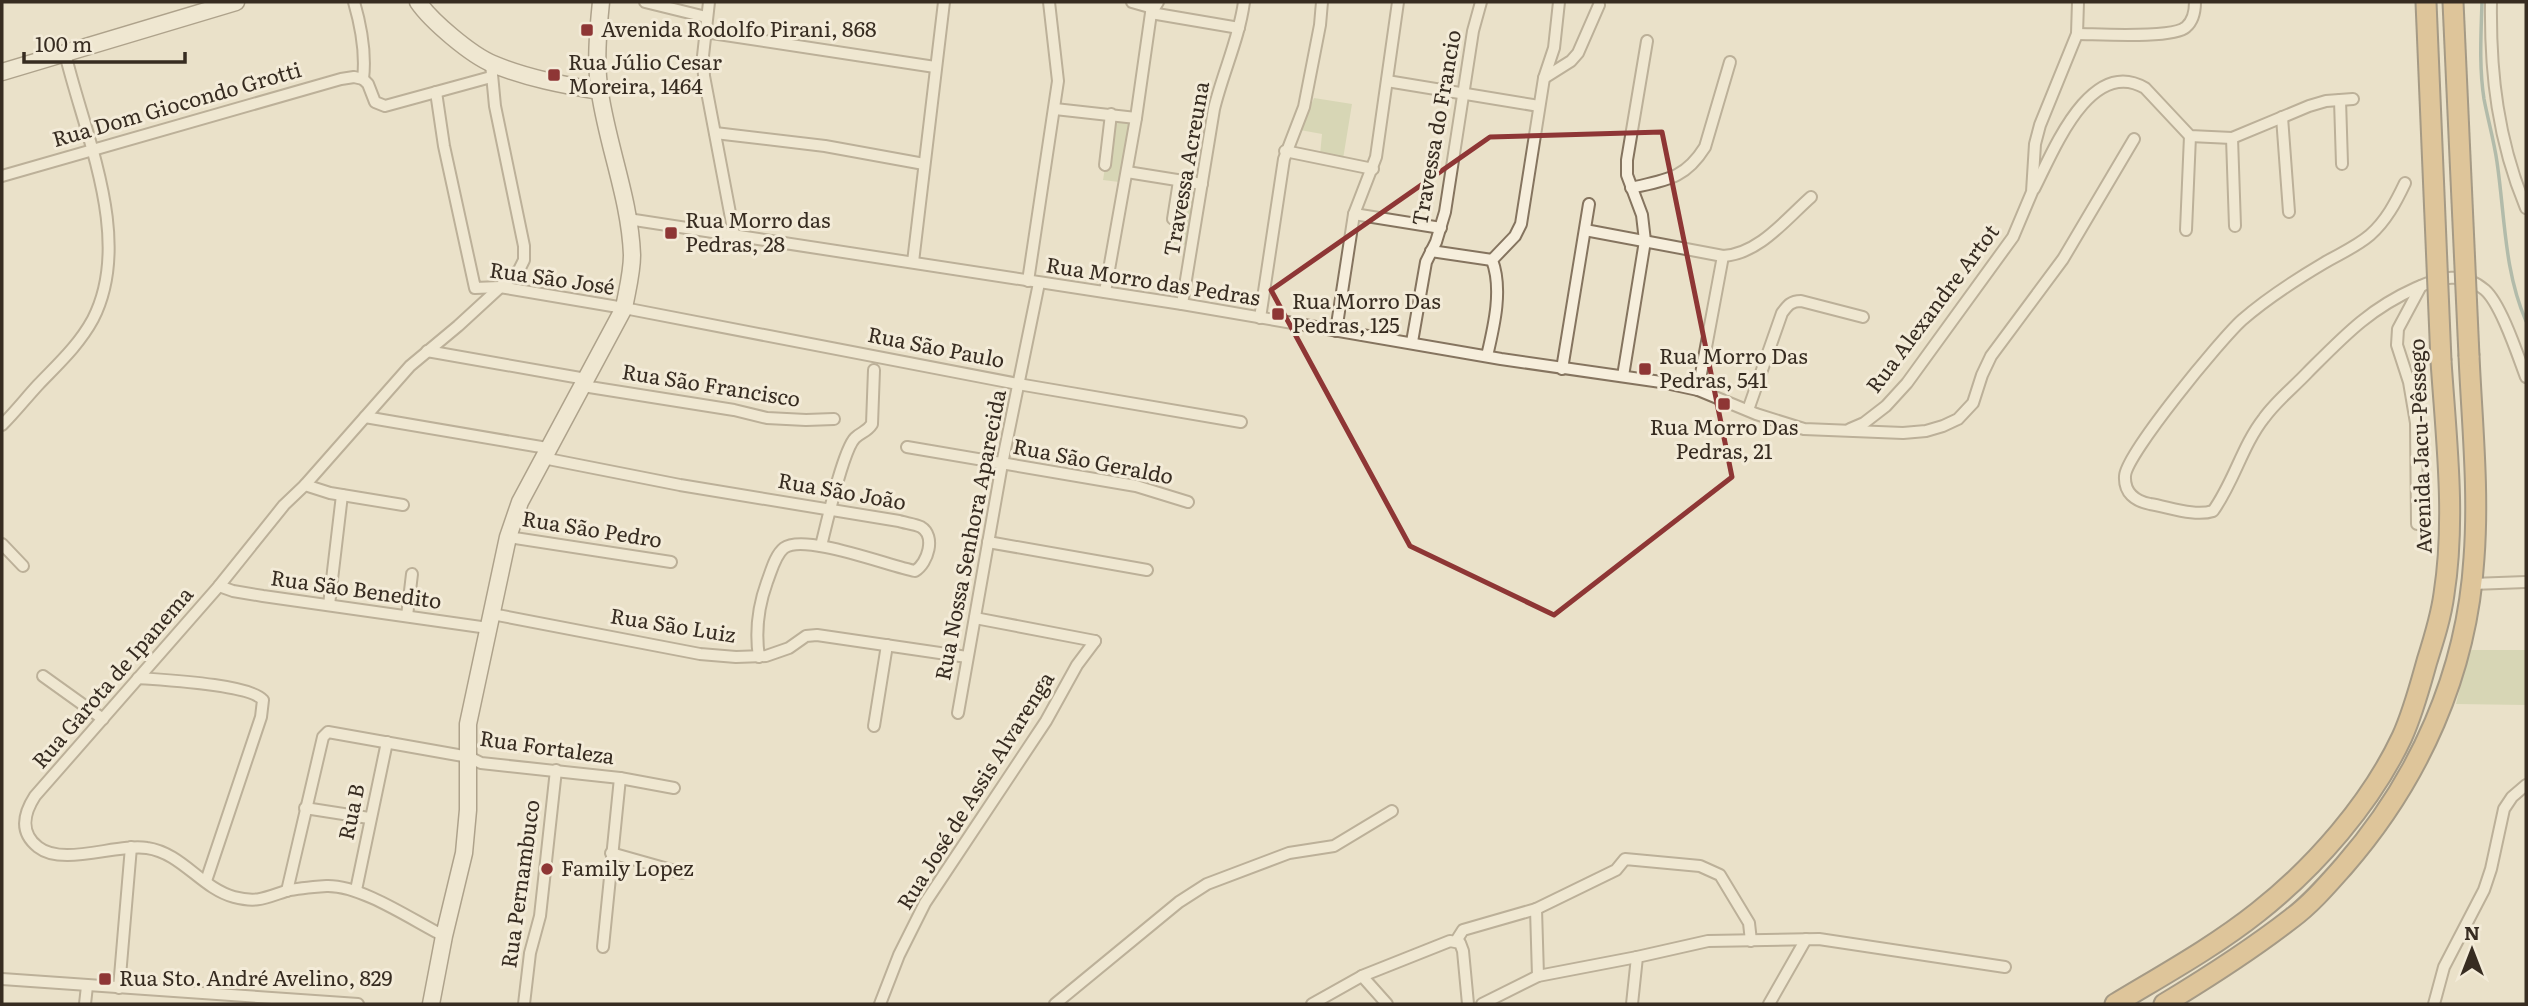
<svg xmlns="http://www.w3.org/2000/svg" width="2528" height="1006" viewBox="0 0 2528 1006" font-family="Literata,serif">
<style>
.green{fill:#c2c89e}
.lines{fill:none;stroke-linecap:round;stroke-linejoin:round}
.stream{stroke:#708d86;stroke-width:3.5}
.street-casing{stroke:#85745f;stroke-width:14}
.secondary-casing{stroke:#675542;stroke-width:19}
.highway-casing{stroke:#534333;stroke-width:23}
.street{stroke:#f6eedc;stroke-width:10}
.secondary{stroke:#f6eedc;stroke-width:16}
.highway{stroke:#d0a263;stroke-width:19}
.highway-bridge-casing{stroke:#534333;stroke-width:23;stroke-linecap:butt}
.highway-bridge{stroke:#d0a263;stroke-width:19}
.marked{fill:none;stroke:#8e3635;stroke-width:5;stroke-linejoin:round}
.poi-dot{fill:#8e3635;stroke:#f3ebd8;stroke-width:2.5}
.labels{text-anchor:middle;stroke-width:6;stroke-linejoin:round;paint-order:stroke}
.poi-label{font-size:21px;fill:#372c21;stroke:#f3ebd8;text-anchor:start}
.street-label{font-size:21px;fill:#372c21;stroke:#f3ebd8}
</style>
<rect width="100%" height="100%" fill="#eae1c9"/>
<!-- green -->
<g class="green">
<path d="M1314,98L1352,104L1343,159L1320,155L1322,134L1300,130Z"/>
<path d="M1113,118L1129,120L1119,182L1103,180Z"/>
<path d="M1181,181L1197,183L1188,245L1172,243Z"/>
<path d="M2469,650H2526V705L2456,704Z"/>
</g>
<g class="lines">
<!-- stream -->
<path class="stream" d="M2482,2C2481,34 2479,67 2484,99C2488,120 2494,141 2497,162C2505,216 2504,271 2526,321"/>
<defs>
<g id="street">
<path d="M354,2C361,26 366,54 363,79"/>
<path d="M645,2L706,17"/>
<path d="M709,2L703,56L704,76L734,234"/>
<path d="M1132,2L1153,8"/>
<path d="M2491,2C2490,74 2498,141 2526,208"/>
<path d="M1151,13L1239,28"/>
<path d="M705,32L935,67"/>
<path d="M2077,34C2097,34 2173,39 2186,27C2193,21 2195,11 2195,2"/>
<path d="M1544,78L1571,61L1578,53L1599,5"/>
<path d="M363,79L368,84L375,102L385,106L491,77"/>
<path d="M1387,81L1539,106"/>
<path d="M436,92L444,146L475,288L500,287L624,308L1018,384L1241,422"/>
<path d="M2340,100L2342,164"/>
<path d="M1055,109L1136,118"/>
<path d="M2282,117L2289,212"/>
<path d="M715,133L825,146L924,164"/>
<path d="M2232,138L2235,226"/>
<path d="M1285,151L1373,169"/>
<path d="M1105,165L1111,114"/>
<path d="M1127,172L1202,184"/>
<path d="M2,176L341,79L354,77L363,79"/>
<path d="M2405,183C2396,202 2386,221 2370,235C2356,247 2339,254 2324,263C2297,279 2266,299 2242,320C2221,339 2126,454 2125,476C2124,493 2135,501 2150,504C2169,507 2195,517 2213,511C2234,482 2242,446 2264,418C2276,401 2294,387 2308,372C2344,336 2369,309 2416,288C2440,277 2463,271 2485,290C2501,304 2518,356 2526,377"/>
<path d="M1631,188C1666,180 1685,179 1705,147L1730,62"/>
<path d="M2034,189C2053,152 2090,56 2145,88L2190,136L2232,138L2309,106L2326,101L2353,99"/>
<path d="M1354,214L1441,228"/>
<path d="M628,219L1182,304L1501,359L1661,382L1698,390L1756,414L1804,429L1903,433L1926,431L1943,426L1958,419L1973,403L1982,375L1991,356L2063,259L2134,139"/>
<path d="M1173,219L1179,181"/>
<path d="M1585,230L1723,256C1759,254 1786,219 1811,197"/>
<path d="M2186,230L2190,136"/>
<path d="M1431,251L1492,260"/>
<path d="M913,262L944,2"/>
<path d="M1028,281L1058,81L1049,2"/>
<path d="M1105,292L1136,118L1151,13L1158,2"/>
<path d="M1182,304L1214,109C1223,72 1239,39 1244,2"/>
<path d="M1260,318L1284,159L1304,107L1320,25L1322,2"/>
<path d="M1336,331L1354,214L1376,157L1398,2"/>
<path d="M1412,342L1426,262L1436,242L1445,212L1473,31L1481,2"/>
<path d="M427,351L586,379"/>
<path d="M1487,356C1494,326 1503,289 1492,260L1515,236L1521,224L1544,78L1554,48L1559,2"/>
<path d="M1562,369L1589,204"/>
<path d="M1623,376L1645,241L1642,215L1627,175V160L1647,41"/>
<path d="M583,386L734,410L767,418L806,420L834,419"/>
<path d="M1698,390L1723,256"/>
<path d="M1748,410L1782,313C1788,305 1791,301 1801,301L1863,317"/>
<path d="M365,417L547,448"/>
<path d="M2,425C15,412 26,398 38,385C58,364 79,345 93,319C134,239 84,134 65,53"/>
<path d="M1850,429L1864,423L1886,406L1907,383L2013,237L2032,192L2035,144L2040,125L2077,34L2078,2"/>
<path d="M907,447L1136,486L1188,502"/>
<path d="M543,458L680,485L899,521C905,523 915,524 921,527C936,536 928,563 915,571C889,566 804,533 784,548C775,555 771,572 767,582C758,607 755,631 759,657"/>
<path d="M305,485L330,493L403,505"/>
<path d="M2417,524L2416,423L2409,382L2397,345L2398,329L2421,286"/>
<path d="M508,537L671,562"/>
<path d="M988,542L1147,570"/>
<path d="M2,544L23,566"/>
<path d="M821,546C826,526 843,450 855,438C861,432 867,432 872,424L874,370"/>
<path d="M2472,584L2526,582"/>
<path d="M219,586L233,591L263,596L488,628"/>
<path d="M329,605L342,495"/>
<path d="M492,614L700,654L736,657L766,656L789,648L806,636L817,635L967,657"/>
<path d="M407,616L412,574"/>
<path d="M975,618L1095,641"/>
<path d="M43,676L103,719"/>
<path d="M138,678C162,680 249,684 263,700L261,717L206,881"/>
<path d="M958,713L1002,464L1039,283"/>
<path d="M874,726L887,645"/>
<path d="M305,808L369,818"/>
<path d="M611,853L682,873"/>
<path d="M356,890L387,742"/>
<path d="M287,891L323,737L328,732L469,757L481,763L620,778L674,788"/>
<path d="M1536,909L1616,870L1625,859L1700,866L1720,875L1749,923L1751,941"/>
<path d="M444,936C412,920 363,886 328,886C314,887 299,888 286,891C265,898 257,903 234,897C201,888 182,853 147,848C117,843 63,867 38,847C19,832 24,813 35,796L219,586L284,505L305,485L410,366L458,326L519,270L524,260V246L495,106L491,64"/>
<path d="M1456,941L1463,930L1536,909L1538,976"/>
<path d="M603,947L620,778"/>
<path d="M2,979L358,1004"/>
<path d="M119,988L131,847"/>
<path d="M85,1004L87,986"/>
<path d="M524,1004L530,953L540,916L556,770"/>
<path d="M880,1004L899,955L925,903L1046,721L1077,665L1095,641"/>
<path d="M1055,1004L1179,902L1207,884L1289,853L1334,846L1392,811"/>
<path d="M1312,1004L1362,976"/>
<path d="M1387,1004L1362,976L1450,941L1460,943L1463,951L1468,1004"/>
<path d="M1482,1004L1538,976L1637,957"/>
<path d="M1632,1004L1637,957L1708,941L1819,939L2005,967"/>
<path d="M1769,1004L1806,939"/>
<path d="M2434,1004L2444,967L2484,890L2491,869L2504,809L2512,797L2526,785"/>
</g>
<g id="secondary">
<path d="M418,2C431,21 471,55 493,64C526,78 564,85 599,91"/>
<path d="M2,72L236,2"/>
<path d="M431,1004L444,936L464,853L468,810V724L508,537L520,502L624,308C627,291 632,273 632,255C630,200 608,147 600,93C595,64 598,31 601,2"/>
</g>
<g id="highway">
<path d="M2115,1004C2163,975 2214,947 2258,912C2315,867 2371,803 2402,737C2413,713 2420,686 2427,661C2434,639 2441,617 2444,594C2456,518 2446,437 2441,361"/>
<path d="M2164,1004C2207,978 2251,950 2292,918C2311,904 2328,884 2344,866C2419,780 2467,673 2474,558C2479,491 2472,423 2469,356"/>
</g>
</defs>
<!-- street casing -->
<use href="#street" class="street-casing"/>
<!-- secondary casing -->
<use href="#secondary" class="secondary-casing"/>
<!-- highway casing -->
<use href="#highway" class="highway-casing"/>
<!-- street -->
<use href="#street" class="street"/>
<!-- secondary -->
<use href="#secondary" class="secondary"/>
<!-- highway -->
<use href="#highway" class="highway"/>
<defs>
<g id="highway-bridge">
<path d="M2426,2L2441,361"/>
<path d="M2453,2L2469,356"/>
</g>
</defs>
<!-- highway-bridge casing -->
<use href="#highway-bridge" class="highway-bridge-casing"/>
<!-- highway-bridge -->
<use href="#highway-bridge" class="highway-bridge"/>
</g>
<!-- marked area -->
<path d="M0 0H2528V1006H0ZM1662,132L1732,477L1554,615L1410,546L1271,290L1490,137Z" fill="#eae1c9" fill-opacity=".55" fill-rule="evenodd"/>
<path class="marked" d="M1662,132L1732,477L1554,615L1410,546L1271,290L1490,137Z"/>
<!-- markers -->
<g class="poi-dot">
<rect x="580" y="23" width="14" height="14" rx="3.5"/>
<rect x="547" y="68" width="14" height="14" rx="3.5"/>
<rect x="664" y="226" width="14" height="14" rx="3.5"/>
<rect x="1271" y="307" width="14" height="14" rx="3.5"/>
<rect x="1638" y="362" width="14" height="14" rx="3.5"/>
<rect x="1717" y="397" width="14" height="14" rx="3.5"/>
<circle cx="547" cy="869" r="7"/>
<rect x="98" y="972" width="14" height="14" rx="3.5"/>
</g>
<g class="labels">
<!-- poi labels -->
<g class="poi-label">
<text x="601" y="37">Avenida Rodolfo Pirani, 868</text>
<text x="568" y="70">Rua Júlio Cesar<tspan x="568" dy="24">Moreira, 1464</tspan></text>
<text x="685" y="228">Rua Morro das<tspan x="685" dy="24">Pedras, 28</tspan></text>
<text x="1292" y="309">Rua Morro Das<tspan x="1292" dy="24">Pedras, 125</tspan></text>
<text x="1659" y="364">Rua Morro Das<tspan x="1659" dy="24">Pedras, 541</tspan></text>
<text x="1724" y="435" text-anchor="middle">Rua Morro Das<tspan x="1724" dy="24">Pedras, 21</tspan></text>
<text x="561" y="876">Family Lopez</text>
<text x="119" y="986">Rua Sto. André Avelino, 829</text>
</g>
<!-- street labels -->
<g class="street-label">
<text transform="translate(177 105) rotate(-16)" y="7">Rua Dom Giocondo Grotti</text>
<text transform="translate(1437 128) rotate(-80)" y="7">Travessa do Francio</text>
<text transform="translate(1187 169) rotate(-80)" y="7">Travessa Acreuna</text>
<text transform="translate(552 279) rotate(8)" y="7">Rua São José</text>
<text transform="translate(1153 282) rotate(9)" y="7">Rua Morro das Pedras</text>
<text transform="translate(1933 309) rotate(-53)" y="7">Rua Alexandre Artot</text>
<text transform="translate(936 348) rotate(11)" y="7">Rua São Paulo</text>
<text transform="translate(711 386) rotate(9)" y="7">Rua São Francisco</text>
<text transform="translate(2421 446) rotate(-92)" y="7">Avenida Jacu-Pêssego</text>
<text transform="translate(1093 462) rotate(11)" y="7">Rua São Geraldo</text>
<text transform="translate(842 492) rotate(10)" y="7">Rua São João</text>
<text transform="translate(592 530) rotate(9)" y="7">Rua São Pedro</text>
<text transform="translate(971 535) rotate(-79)" y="7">Rua Nossa Senhora Aparecida</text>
<text transform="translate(356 590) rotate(8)" y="7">Rua São Benedito</text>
<text transform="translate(673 626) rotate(9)" y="7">Rua São Luiz</text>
<text transform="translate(113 678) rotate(-49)" y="7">Rua Garota de Ipanema</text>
<text transform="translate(547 748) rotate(8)" y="7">Rua Fortaleza</text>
<text transform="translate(976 791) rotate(-58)" y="7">Rua José de Assis Alvarenga</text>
<text transform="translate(352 812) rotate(-78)" y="7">Rua B</text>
<text transform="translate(521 884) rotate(-82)" y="7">Rua Pernambuco</text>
</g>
</g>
<!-- border -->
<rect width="2528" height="1006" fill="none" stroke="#372c21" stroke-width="7"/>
<!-- north arrow -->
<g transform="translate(2472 950)" stroke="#f3ebd8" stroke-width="5" paint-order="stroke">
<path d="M0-5L12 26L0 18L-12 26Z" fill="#372c21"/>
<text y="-10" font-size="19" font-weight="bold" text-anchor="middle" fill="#372c21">N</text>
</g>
<!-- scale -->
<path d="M24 52v10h161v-10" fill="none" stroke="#372c21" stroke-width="3.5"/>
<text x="35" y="52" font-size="21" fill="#372c21" stroke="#f3ebd8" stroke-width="5" paint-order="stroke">100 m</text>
</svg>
